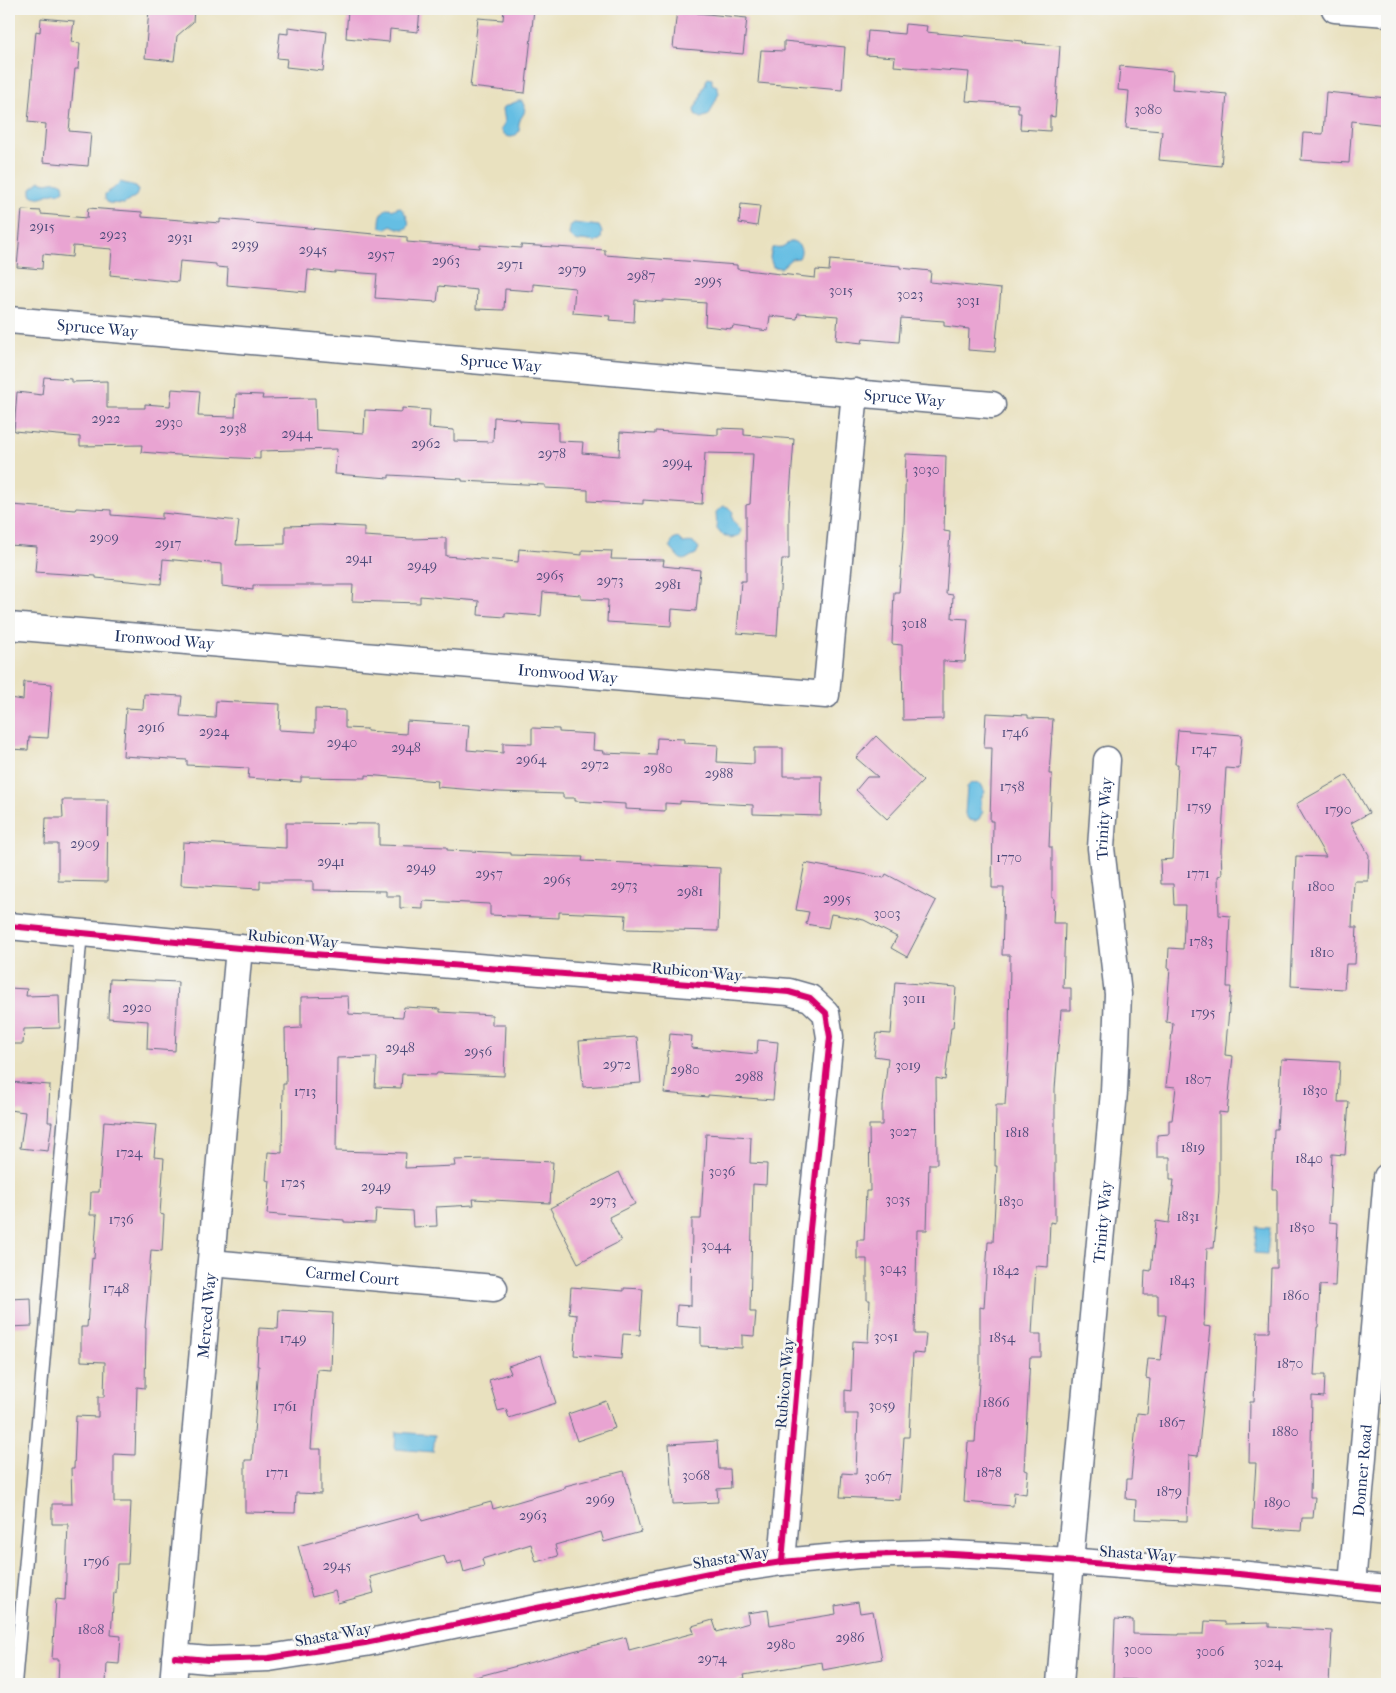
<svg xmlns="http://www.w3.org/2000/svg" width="1396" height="1693" viewBox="0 0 1396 1693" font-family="'IM FELL French Canon',serif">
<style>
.water{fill:#65bee3;stroke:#4076a0}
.building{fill:#e9a4d2}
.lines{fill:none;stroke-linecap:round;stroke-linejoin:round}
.lane-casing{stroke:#636d80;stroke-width:15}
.street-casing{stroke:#636d80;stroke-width:29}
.lane{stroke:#fff;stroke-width:12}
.street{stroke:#fff;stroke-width:26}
.cycleway-casing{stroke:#f6f6f2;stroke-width:9}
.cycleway{stroke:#d6006c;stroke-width:6}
.labels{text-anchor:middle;stroke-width:5;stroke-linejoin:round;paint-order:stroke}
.number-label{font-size:14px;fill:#4e4c7b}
.street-label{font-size:16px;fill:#1b2f5e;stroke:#f6f6f2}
</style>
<rect width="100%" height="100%" fill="#f6f6f2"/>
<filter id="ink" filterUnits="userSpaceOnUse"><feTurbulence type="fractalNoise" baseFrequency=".02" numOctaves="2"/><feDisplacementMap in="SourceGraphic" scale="10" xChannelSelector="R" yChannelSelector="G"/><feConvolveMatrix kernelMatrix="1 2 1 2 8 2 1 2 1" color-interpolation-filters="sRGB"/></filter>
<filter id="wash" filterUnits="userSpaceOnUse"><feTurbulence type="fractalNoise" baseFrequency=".0096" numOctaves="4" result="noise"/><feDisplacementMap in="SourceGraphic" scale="20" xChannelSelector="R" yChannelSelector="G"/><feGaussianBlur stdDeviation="1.12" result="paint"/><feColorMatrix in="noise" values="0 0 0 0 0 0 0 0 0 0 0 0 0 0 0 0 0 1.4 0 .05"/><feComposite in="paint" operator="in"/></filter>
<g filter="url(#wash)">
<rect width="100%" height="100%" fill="#e9e1bf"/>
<!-- water -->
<g class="water">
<path d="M708,78L712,79V84L717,86L719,93L709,115L701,118L695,114L694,109L700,99L703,88L706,84V81Z"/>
<path d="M518,101H522C529,115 520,114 519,124C518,126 520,129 519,131C514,141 504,137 501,129L505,122L503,109L504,107Z"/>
<path d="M40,181L46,183C52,182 57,180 63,184L64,190L59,193C50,190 41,203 31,194V188Z"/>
<path d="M120,182L136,186L138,191L136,196L124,204L108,203L105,199V194L113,189Z"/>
<path d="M390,208L392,210L399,207C409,213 417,239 391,225L386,229L380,227C380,218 380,210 390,208Z"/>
<path d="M574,223L599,226L602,232L601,239L596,242L582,240L579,242L575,241L569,235L570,226Z"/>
<path d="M790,242H795C801,247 803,250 799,258L791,259L781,268L773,267L770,258L772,248L782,247Z"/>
<path d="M724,506L728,507L733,512C730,521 736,523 741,529L740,535L731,538L721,534L717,529L716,512L718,510Z"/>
<path d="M678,538L683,543C690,542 694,541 699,548L696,554C685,558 684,565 675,553C673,551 671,549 670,546L673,540Z"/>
<path d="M971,783L981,784L985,792L981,798V809L983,811L979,819L975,821L969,820L965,814L967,787Z"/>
<path d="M1257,1227L1270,1228L1267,1254L1254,1253Z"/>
<path d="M396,1432L435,1435L433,1452L395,1449Z"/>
</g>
<g id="blocks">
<!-- building -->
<g class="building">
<path d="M149,9H194L193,22L177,36L174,61L145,58Z"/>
<path d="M348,9H420L418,32L390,29L389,42L346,38Z"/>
<path d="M504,9H534L525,93L470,87L478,18L503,20Z"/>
<path d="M677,9L697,11V13L747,18L743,54L673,48Z"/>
<path d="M41,18L74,21L71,42L80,43L78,69H75L69,131L91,133L88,166L43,162L46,124L28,122L36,31L40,32Z"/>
<path d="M905,24L927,26L926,32L1023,41V43L1060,46L1055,117L1050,116V131L1020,129L1021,113H1018V104L966,101L969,72L894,66L895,57L866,55L868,31L904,34Z"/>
<path d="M288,27L327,32L323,71L286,67L287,59L277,58L280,33L288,34Z"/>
<path d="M784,41L845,47L842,90L758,83L761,50L784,51Z"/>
<path d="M1120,66L1173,71L1172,89L1227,94L1221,166L1159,160L1162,131L1126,128L1129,91L1118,90Z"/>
<path d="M1326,92L1387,98V125L1352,121L1349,163L1301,160L1303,133L1323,134Z"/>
<path d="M741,204L760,206L757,226L739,223Z"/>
<path d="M88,208L142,212V217L220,223V219L253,222V223L407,237V242L480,248V245L521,248V245L605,250V255L737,265V269L815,278L816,270L829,271L830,260L900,266V268L931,271L930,282L1001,289L995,352L968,350L969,329L944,326V321L901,318L899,342L863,339L862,343L836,340L838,316L798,313L797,319L770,316L768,331L733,326L732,329L705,326L706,303L663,300V302L635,300L634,322L609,320L610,316L573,313L575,288L533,284V291L505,289L504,310L476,309L477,290L439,286L437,302L375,298L377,274L335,271V273L308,270L306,292L227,285L228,268L216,267V264L180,261L178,282L110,275L112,249L73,246L72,257L43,254L42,269L17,267L22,210L41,211V214L87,218Z"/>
<path d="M44,377L71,379V382L107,381V408H145V404L170,406L172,389L200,391L198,416L235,417L236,394L263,395L262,399L315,398L316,430L364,433L365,410L402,412V408L430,410L429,428L454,430V441L493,442L494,417L520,419V421L558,423V441L583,442L582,453L619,456L620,432L655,434V431L718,435V428L744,429V435L794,439L789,509V559H782L777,636L737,633L741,581H746V505L750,504L753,454L705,453L702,504L643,500V504L588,501V490L545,488V485L462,481V479L389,475V478L335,474L337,449L260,451V459L178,455L141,452L142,445L80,446V437L14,431L17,392L42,395Z"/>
<path d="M906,454L946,456L944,531L950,532L946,594L953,595L952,618L968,619L965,662L943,661V719L903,720L902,645L892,644L894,592H899L904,528Z"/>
<path d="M12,505L75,510L76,508L111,510V515L162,519V513L239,521L236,545L285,544V526L320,525L364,527V536L411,539L446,538V556L518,562L519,549L582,555V550L612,551L611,559L664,560L663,566L700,570L696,611L672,609L671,626L607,622L608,600L581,599V595L543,592L541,616L505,613V617L478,615L479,601L420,596V603L352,601L353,585H253V590L222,586V564L163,559L161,584L96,578V576L35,572L37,547L9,545Z"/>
<path d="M24,682L52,684L48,738L29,737L28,750L9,749V698L23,700Z"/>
<path d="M144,694L182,696L180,716L215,718L216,701L280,704L279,730L315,732V709L345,710V728L367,729V731L406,734L407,721L469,725L467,750L503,753V743L532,744V728L559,729V732L594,734L593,750L604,751L603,753L656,755L657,738L684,739V743L718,745L717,762L754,764V748H783V776H822L821,816L753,814V805L680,801V804L665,803V811L625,809V804L575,801V798H563V794L500,792L437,787L438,781L366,775V778L301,777V782L248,778L249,768L187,765V760L123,756L126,708L143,709Z"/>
<path d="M986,713L1028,715V718L1053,719L1049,774H1052L1049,847H1052V898H1054L1053,923H1065L1063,988H1071V1010H1061L1055,1089V1223L1050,1222L1048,1267L1036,1266L1032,1334H1041V1357H1030L1024,1470L1028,1471L1026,1494L1014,1492L1013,1506L964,1502L968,1442H975L980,1367V1307L984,1308L988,1242H993L997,1166H995L996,1105H1005L1009,1042L1010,955H1002L1004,888H992L993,821H990L992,748H984Z"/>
<path d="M1178,730L1242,735L1239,769L1226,768L1221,850L1222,875L1218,876L1219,915L1230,916L1227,987H1231L1225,1055L1233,1056L1227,1113L1219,1112V1191L1214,1248H1207L1204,1326L1211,1327L1198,1456L1189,1455L1187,1521L1135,1519L1136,1500L1126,1499L1127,1479H1131L1137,1413L1147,1414L1150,1379L1146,1378L1148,1359L1161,1360L1166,1315H1158V1295H1144L1145,1270L1151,1271L1156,1221L1169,1223L1174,1180H1170V1157H1157V1135L1169,1134V1120H1172L1176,1087L1166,1086L1173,1023L1166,1022L1170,968H1168L1169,948L1183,949L1185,905H1174L1173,884H1161L1160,860L1173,859L1178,764H1175Z"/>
<path d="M876,736L923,781L887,819L856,790L867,777H878L856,758Z"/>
<path d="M1347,775L1369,813L1351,823L1369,855L1368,881H1354L1352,927H1357L1355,964H1346L1344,989L1291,986L1296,856L1326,857L1296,804Z"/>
<path d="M62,800H108L107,882L58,881V844H45L46,818H63Z"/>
<path d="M286,823L379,824V845L447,847V850L511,853V855L583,857L582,861L651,864V865L720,868L718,931L625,929L626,915L559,912V918L490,915V904L423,901V909L400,908V896H386V891L313,890V881H260V889L181,885L183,842L286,848Z"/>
<path d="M805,863L884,878L886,874L936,901L907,957L891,948L897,937L864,920L831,914L828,928L806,924L809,912L796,910Z"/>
<path d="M110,979L178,982L175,1051L147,1049L148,1021L108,1018Z"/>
<path d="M895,982L956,987L953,1028H951L945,1080L936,1078L937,1164H929L927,1230H917L915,1334H926L924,1354L913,1353L909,1437H904L900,1500L840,1497L842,1473L856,1474L858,1414H845V1390L851,1391L853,1341L868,1342L870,1300H867V1259H857V1240H864L866,1191H870L869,1125H882V1104H883L888,1058L874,1056L877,1033L891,1034Z"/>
<path d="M9,988L27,989L26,996L59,995L60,1028L24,1029L23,1044H9Z"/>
<path d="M348,996L349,1014L403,1017L404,1007L440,1009V1012L492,1015V1025H506L504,1076L437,1073L436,1075L402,1074L401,1088L375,1087L377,1057L337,1058L336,1151L406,1153L405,1168L455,1166L454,1160L487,1159L553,1162L550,1203L473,1199L474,1205L436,1207L437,1226L413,1227L412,1211L376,1209L375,1223L344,1222V1220L267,1214L270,1181L266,1180L268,1152L282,1153L283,1084H286L285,1029L301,1028V997Z"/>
<path d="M670,1034L692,1036L691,1048L757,1054L758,1040L778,1042L773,1100L708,1095V1097L664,1093Z"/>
<path d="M637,1037L641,1083L583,1087L579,1041Z"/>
<path d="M1281,1059L1340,1062L1338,1102H1349L1345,1155L1332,1154L1329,1222L1338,1223L1335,1286L1320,1285L1318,1327H1317L1314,1375H1325L1324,1397L1312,1396L1310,1497H1315L1313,1518H1302L1301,1531L1252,1528L1256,1463H1249L1250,1402H1254L1257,1332H1269L1271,1268H1277V1189H1272L1274,1129H1277Z"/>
<path d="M9,1082L50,1085L48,1122H52L48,1151L20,1148L25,1112L9,1110Z"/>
<path d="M104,1121L157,1125L154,1157L164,1158L160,1214L164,1215L162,1251L151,1250L145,1328H146L145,1388L137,1387L135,1455L114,1454V1502H131L128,1564H117L116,1593L114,1592L111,1635L121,1636L119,1664L107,1663L106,1684H58L59,1659H52L56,1599L65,1600L68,1524H52V1504H72L71,1468H74L76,1416L98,1417V1397H104L105,1362L81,1361V1327H87L92,1258L94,1259L97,1215H90L91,1192H99Z"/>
<path d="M706,1134L751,1137L750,1163L767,1164L766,1185L753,1184L750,1312H756L754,1336L742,1335V1348L701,1346V1328L676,1326L677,1305L691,1306L692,1219H701Z"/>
<path d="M619,1172L635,1204L609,1217L621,1241L578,1263L550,1208Z"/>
<path d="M571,1287L624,1291V1288L643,1289L640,1335L623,1334L621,1359L574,1355L577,1315L569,1314Z"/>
<path d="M31,1298L32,1326L9,1327V1299Z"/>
<path d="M279,1310L333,1313L331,1370L317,1369L311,1449H321V1494L296,1493L295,1513L245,1512V1460H252L259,1366H257L259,1328L278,1329Z"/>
<path d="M541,1355L556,1403L509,1418L506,1409L498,1411L489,1380L511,1373L508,1366Z"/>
<path d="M606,1401L615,1428L577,1441L568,1414Z"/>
<path d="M717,1441L719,1469H730L731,1488L717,1489L718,1502L673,1504L669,1444Z"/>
<path d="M624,1471L641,1532L604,1542L601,1532L555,1545L558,1556L536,1562L531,1544L482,1559L484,1566L464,1572L461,1561L447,1565L444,1556L370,1577L374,1593L338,1603L335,1591L312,1597L298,1546L420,1513L422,1521L491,1502L493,1509L565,1488V1486Z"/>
<path d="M858,1602L860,1613L873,1611L882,1659L823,1670L822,1662L744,1675L745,1678L723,1684H469L468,1679L626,1637L629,1650L694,1633L692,1626L713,1620L717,1632L749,1623L747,1613L768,1610L770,1625L836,1614L835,1606Z"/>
<path d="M1115,1619L1133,1620V1634L1179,1635V1634H1204L1205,1621L1225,1622V1624L1269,1623V1627L1332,1631L1329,1684H1193V1682L1113,1679Z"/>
</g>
</g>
</g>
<g filter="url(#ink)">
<use href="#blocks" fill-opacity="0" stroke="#636d80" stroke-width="1"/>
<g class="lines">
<defs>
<path id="lane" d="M15,1684L81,932"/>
<g id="street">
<path d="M1335,9L1387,13"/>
<path id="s1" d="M9,320L992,405"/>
<path id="s2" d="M9,626L826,695L855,392"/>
<path d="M9,926L239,948L789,992L810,998L826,1013L830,1037L810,1229L782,1562"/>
<path id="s3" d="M211,1263L494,1288"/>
<path id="s4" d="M1352,1585L1387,1177"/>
<path d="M175,1657L208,1660L269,1658L365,1643L709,1573L782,1562L859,1555L934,1553L1040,1559L1239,1574L1387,1589"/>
<path id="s5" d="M173,1684L239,948"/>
<path id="s6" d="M1060,1684L1070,1561L1114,1092L1118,994L1101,848L1107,760"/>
</g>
</defs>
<!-- lane casing -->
<use href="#lane" class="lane-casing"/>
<!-- street casing -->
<use href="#street" class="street-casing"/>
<!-- lane -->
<use href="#lane" class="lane"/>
<!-- street -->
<use href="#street" class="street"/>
<defs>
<g id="cycleway">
<path d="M9,926L239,948L789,992L810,998L826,1013L830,1037L810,1229L782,1562"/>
<path d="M175,1657L208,1660L269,1658L365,1643L709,1573L782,1562L859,1555L934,1553L1040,1559L1239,1574L1387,1589"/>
</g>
</defs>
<!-- cycleway casing -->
<use href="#cycleway" class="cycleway-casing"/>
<!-- cycleway -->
<use href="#cycleway" class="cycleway"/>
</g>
</g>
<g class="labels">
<!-- number labels -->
<g class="number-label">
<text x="1148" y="114">3080</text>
<text x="42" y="231">2915</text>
<text x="113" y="239">2923</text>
<text x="180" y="242">2931</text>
<text x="245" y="249">2939</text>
<text x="313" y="254">2945</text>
<text x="381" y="259">2957</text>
<text x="446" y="265">2963</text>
<text x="510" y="269">2971</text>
<text x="572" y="274">2979</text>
<text x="641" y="280">2987</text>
<text x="708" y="285">2995</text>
<text x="841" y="295">3015</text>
<text x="910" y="299">3023</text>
<text x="968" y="305">3031</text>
<text x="106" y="423">2922</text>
<text x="169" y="427">2930</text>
<text x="233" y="433">2938</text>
<text x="297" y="438">2944</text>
<text x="426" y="448">2962</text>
<text x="552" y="458">2978</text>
<text x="677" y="467">2994</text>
<text x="926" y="474">3030</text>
<text x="104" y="542">2909</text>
<text x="168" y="548">2917</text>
<text x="359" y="563">2941</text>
<text x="422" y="570">2949</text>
<text x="550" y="580">2965</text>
<text x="610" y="585">2973</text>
<text x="668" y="589">2981</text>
<text x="914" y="628">3018</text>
<text x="151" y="732">2916</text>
<text x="214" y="736">2924</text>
<text x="1015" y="737">1746</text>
<text x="342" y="747">2940</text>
<text x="406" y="752">2948</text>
<text x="1204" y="754">1747</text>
<text x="531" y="764">2964</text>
<text x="595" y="769">2972</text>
<text x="658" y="773">2980</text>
<text x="719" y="778">2988</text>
<text x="1012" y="791">1758</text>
<text x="1199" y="811">1759</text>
<text x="1338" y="814">1790</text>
<text x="85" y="848">2909</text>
<text x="1009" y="862">1770</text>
<text x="331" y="866">2941</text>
<text x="421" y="872">2949</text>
<text x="489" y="878">2957</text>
<text x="1198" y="878">1771</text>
<text x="557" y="884">2965</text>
<text x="624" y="890">2973</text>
<text x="1321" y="891">1800</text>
<text x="690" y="896">2981</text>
<text x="837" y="903">2995</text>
<text x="887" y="918">3003</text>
<text x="1201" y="946">1783</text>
<text x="1322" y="957">1810</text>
<text x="914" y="1003">3011</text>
<text x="137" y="1012">2920</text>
<text x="1203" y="1017">1795</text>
<text x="400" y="1052">2948</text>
<text x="478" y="1056">2956</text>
<text x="617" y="1069">2972</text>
<text x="908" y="1070">3019</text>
<text x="685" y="1074">2980</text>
<text x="749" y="1081">2988</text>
<text x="1198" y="1084">1807</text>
<text x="1315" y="1095">1830</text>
<text x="305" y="1096">1713</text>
<text x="903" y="1136">3027</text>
<text x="1017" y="1137">1818</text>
<text x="1193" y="1152">1819</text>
<text x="129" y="1157">1724</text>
<text x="1309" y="1163">1840</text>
<text x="722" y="1176">3036</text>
<text x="293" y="1187">1725</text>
<text x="376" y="1191">2949</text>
<text x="898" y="1204">3035</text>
<text x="603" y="1205">2973</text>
<text x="1011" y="1206">1830</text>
<text x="1188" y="1221">1831</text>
<text x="121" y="1224">1736</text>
<text x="1302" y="1232">1850</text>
<text x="716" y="1250">3044</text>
<text x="893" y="1273">3043</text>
<text x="1006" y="1275">1842</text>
<text x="1182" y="1285">1843</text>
<text x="116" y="1293">1748</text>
<text x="1296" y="1300">1860</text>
<text x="886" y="1341">3051</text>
<text x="1002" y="1342">1854</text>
<text x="293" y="1343">1749</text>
<text x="1290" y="1368">1870</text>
<text x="996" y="1407">1866</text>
<text x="882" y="1410">3059</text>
<text x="285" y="1411">1761</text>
<text x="1172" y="1427">1867</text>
<text x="1285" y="1436">1880</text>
<text x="277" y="1477">1771</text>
<text x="989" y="1477">1878</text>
<text x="696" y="1480">3068</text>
<text x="878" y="1481">3067</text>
<text x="1169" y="1496">1879</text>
<text x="600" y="1504">2969</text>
<text x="1277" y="1507">1890</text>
<text x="533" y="1520">2963</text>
<text x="96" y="1566">1796</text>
<text x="337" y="1570">2945</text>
<text x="91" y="1634">1808</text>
<text x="850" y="1642">2986</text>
<text x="781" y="1649">2980</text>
<text x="1138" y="1654">3000</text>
<text x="1210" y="1656">3006</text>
<text x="712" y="1663">2974</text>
<text x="1268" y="1667">3024</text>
</g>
<!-- street labels -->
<g class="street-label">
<text dy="6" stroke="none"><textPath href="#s1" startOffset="89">Spruce Way</textPath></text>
<text dy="6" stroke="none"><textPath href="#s1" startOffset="494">Spruce Way</textPath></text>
<text dy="6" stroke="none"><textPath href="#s1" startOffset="899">Spruce Way</textPath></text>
<text dy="6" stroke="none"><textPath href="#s2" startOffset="156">Ironwood Way</textPath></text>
<text dy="6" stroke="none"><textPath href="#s2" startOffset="561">Ironwood Way</textPath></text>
<text dy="6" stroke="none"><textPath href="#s6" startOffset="869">Trinity Way</textPath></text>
<text transform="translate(293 938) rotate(5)" y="6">Rubicon Way</text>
<text transform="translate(697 971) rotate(5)" y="6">Rubicon Way</text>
<text dy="6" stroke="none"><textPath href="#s6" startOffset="464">Trinity Way</textPath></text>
<text dy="6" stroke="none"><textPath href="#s3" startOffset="142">Carmel Court</textPath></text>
<text dy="6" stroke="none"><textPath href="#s5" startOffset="370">Merced Way</textPath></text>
<text transform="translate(784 1383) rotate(-85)" y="6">Rubicon Way</text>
<text dy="6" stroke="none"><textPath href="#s4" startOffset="115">Donner Road</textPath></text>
<text transform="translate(1138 1553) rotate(4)" y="6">Shasta Way</text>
<text transform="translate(731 1557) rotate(-9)" y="6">Shasta Way</text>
<text transform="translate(333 1634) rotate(-10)" y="6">Shasta Way</text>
</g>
</g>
<!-- margin -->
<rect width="1396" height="1693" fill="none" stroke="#f6f6f2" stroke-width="30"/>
</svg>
